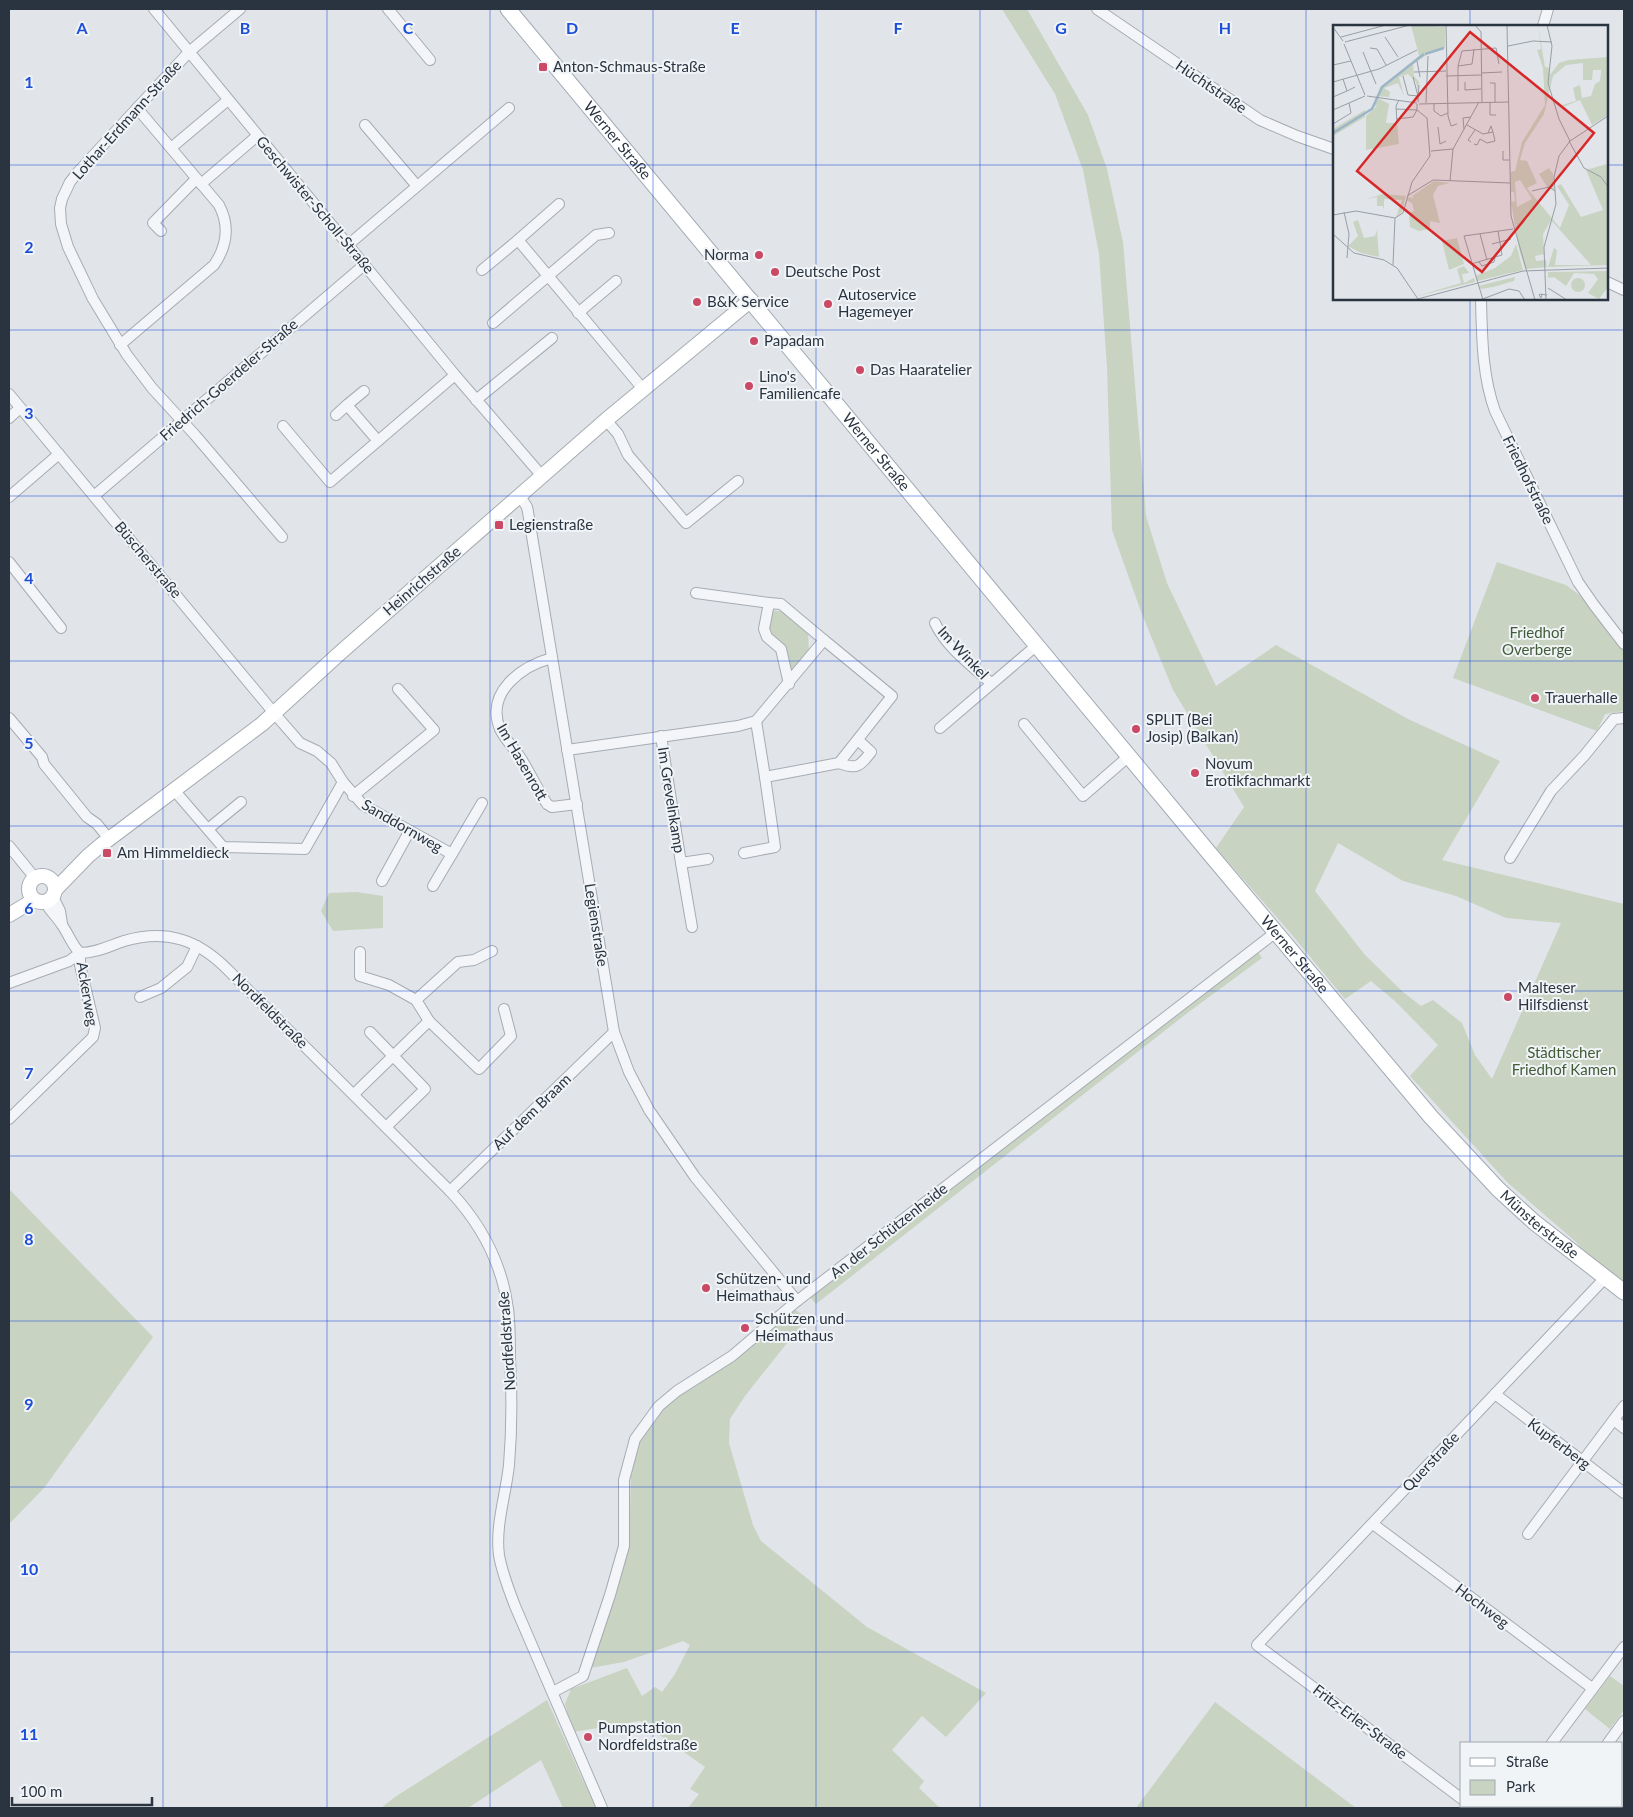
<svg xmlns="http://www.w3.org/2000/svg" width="1633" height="1817" viewBox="0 0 1633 1817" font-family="Lato,sans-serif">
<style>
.green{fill:#c8d3c2;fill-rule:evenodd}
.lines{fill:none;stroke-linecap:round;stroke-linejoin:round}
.street-casing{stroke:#a6acb3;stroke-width:12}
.secondary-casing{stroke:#a6acb3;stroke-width:16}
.primary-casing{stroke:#a1aab5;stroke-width:17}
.street{stroke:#f4f5f8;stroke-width:10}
.secondary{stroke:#fff;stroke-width:14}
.primary{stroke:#fff;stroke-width:15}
.grid{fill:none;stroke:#1d4ed8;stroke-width:1;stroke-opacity:0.55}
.poi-dot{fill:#cb4965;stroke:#f1f4f7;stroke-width:2}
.labels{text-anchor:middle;stroke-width:4;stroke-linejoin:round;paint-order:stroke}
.poi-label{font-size:15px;fill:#2a3441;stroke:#f1f4f7;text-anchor:start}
.street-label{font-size:15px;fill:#2a3441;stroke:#f1f4f7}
.park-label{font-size:15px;fill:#415c37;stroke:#f1f4f7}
.inset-river{fill:none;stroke:#9db5c9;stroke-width:2.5}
.inset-road{fill:none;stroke:#989ea6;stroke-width:1}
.view{fill:#d62828;fill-opacity:0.15;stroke:#d62828;stroke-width:2.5}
.inset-edge{fill:none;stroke:#2a3441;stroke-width:2.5}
.grid-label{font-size:16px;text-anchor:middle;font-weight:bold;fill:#1d4ed8;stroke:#f1f4f7;stroke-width:4;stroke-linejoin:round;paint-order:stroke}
</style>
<rect width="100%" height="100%" fill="#e1e5e9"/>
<!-- green -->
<g class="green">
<path d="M1002,9H1027L1088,115L1107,169L1123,242L1146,516L1167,583L1216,686L1276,645L1408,719L1500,761L1442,860L1624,904V1291L1602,1274L1576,1242L1508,1183L1410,1076L1438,1045L1396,1002L1371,981L1345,999L1287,929L1216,848L1244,807L1173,690L1140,609L1112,530L1107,367L1099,254L1083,170L1055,94ZM1338,843L1403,881L1456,896L1506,918L1561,923L1492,1079L1475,1055L1462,1023L1433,1000L1421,1006L1403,992L1365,955L1315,891Z"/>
<path d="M1497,562L1566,585L1582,597L1614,641L1624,651V711L1605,714L1597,731L1453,678Z"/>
<path d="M771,610L785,612L808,632L809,654L792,675L767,630Z"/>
<path d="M357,892L383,896V928L333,931L321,911L329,893Z"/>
<path d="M1258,952L1262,958L1186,1014L816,1304L810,1297Z"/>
<path d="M9,1189L153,1337L44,1488L9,1524Z"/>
<path d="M793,1308L807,1318L745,1396L730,1419L729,1443L753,1525L761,1541L867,1627L986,1693L946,1737L922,1716L892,1750L924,1781L919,1788L940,1808H688L699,1794L690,1789L705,1767L640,1721L573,1732L565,1704L571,1689L627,1668L642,1696L655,1687L662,1692L675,1674L690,1645L683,1641L624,1662L590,1668L629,1548L631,1472L639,1442L665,1405L730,1363Z"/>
<path d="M1610,1676L1624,1686V1710L1610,1729L1585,1709Z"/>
<path d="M547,1700L581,1776L597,1808H563L541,1760L468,1808H381L395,1797Z"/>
<path d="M1215,1702L1356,1808H1136Z"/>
</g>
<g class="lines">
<defs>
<g id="street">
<path d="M154,9L455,375L542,476"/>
<path d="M240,9L189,52L78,172L70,182L62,199L60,208L61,224L68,247L93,299L127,355L152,388L195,435L282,537"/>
<path d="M388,9L430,60"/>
<path d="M1097,9L1260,120L1297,136L1334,149"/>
<path d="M1543,26L1548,9"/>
<path d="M365,125L417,186"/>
<path d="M171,148L228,100"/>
<path d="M201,184L257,136"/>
<path d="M161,231L153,223L196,179"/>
<path d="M518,240L559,204"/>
<path d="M348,245L509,108"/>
<path d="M482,270L518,240L643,389"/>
<path d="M1607,282L1624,290"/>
<path d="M1481,299C1482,337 1482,375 1495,411L1578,582L1594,605L1624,644"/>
<path d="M578,313L616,281"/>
<path d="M493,323L596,235L609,233"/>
<path d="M120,345L214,265C227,246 230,226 219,205L137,108"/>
<path d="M364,391L347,405L378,441"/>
<path d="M9,394L274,713L300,743L317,751L331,763L343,782L363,805L452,854L482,803"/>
<path d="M476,400L552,338"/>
<path d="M336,415L347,405"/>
<path d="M9,418L20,408"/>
<path d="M606,420L618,434L628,455L686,523L738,481"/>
<path d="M283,426L330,482L455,375"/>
<path d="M94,496L364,265"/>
<path d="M520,496L527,507L528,512L614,1032L629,1072L649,1110L695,1177L797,1301"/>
<path d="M9,497L59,454"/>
<path d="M9,562L61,628"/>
<path d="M696,593L769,603"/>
<path d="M935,623C946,647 972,666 991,683"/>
<path d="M552,658C522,666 485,692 500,729C505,740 516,750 522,760C531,775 538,790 547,804L552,807L577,804"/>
<path d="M9,718L42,757L44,764L87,817L97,824L109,839"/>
<path d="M756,721L765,777"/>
<path d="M1024,724L1083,796L1129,756"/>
<path d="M940,728L1037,645"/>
<path d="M661,736L681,863L708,859"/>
<path d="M567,750L738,726L756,721L824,640L781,604L769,603L764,629L767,637L781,649L789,684"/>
<path d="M839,763C857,770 860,766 871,752L858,740"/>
<path d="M174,790L223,847L305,849L343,782"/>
<path d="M353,796L434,730L398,689"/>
<path d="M208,829L241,802"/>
<path d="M9,846L35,878"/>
<path d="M744,853L775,847L765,777L839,763L892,696L824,640"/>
<path d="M1510,858L1551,791L1584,756L1614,719L1624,718"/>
<path d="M681,863L692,927"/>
<path d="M382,881L409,832"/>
<path d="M433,886L452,854"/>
<path d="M53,897L60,911L62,924"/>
<path d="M45,902C50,911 57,917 62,925C69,935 72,945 80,953C96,953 109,946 124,941C166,929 197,939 227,969L450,1191C481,1224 502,1263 508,1309C510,1325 510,1342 510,1358C512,1393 512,1429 509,1465C506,1494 495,1526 499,1555C502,1573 509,1590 515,1606L602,1808"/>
<path d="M360,952V976L389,985L416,1000L429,1021L479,1069L511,1036L504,1009"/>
<path d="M9,983L69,961L80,953"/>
<path d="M140,997L161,988L187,967L197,946"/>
<path d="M416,1000L458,962L474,960L492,951"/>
<path d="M370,1032L425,1089L386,1127"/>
<path d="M354,1094L429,1021"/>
<path d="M9,1119L93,1037L95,1028L80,965V953"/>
<path d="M450,1191L614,1032"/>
<path d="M1495,1394L1624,1493"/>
<path d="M1614,1420L1624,1428"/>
<path d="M1373,1524L1592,1688"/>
<path d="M1528,1534L1624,1406"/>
<path d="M553,1692L583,1676L610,1595L624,1546V1480L635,1439L659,1406L677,1391L732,1356L797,1301L1276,932"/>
<path d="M1552,1743L1624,1647"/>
<path d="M1608,1743L1624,1721"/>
<path d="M1462,1799L1257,1645L1605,1278"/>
<path d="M1471,1806L1474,1808"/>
<path d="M1503,1808L1505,1806"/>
</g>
<g id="secondary">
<circle cx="42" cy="889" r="13"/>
<path d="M56,889L88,856L101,845L262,724L341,652L606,420L751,300"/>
<path d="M9,915L34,900"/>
</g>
<g id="primary">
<path id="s1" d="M508,9L1210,854L1431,1117L1498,1189L1534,1222L1624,1292"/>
</g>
</defs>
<!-- street casing -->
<use href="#street" class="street-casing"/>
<!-- secondary casing -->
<use href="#secondary" class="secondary-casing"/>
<!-- primary casing -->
<use href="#primary" class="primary-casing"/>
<!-- street -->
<use href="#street" class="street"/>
<!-- secondary -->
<use href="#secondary" class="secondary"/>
<!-- primary -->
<use href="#primary" class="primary"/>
</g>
<!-- grid -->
<path class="grid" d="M163,9V1808M327,9V1808M490,9V1808M653,9V1808M816,9V1808M980,9V1808M1143,9V1808M1306,9V1808M1470,9V26M9,165H1334M1607,165H1624M1470,299V1743M9,330H1624M9,496H1624M9,661H1624M9,826H1624M9,991H1624M9,1156H1624M9,1321H1624M9,1487H1624M9,1652H1624M1470,1806V1808"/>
<!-- markers -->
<g class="poi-dot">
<rect x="538" y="62" width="10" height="10" rx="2.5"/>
<circle cx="759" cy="255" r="5"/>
<circle cx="775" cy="272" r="5"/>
<circle cx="697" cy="302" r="5"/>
<circle cx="828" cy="304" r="5"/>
<circle cx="754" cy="341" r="5"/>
<circle cx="860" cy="370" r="5"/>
<circle cx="749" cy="386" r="5"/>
<rect x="494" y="520" width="10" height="10" rx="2.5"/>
<circle cx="1535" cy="698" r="5"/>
<circle cx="1136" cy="729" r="5"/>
<circle cx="1195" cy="773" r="5"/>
<rect x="102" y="848" width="10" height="10" rx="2.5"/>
<circle cx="1508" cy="997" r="5"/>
<circle cx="706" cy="1288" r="5"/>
<circle cx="745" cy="1328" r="5"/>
<circle cx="588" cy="1737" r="5"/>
</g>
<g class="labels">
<!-- poi labels -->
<g class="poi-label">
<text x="553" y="72">Anton-Schmaus-Straße</text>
<text x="749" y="260" text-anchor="end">Norma</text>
<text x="785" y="277">Deutsche Post</text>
<text x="838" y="300">Autoservice<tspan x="838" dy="17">Hagemeyer</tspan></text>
<text x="707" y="307">B&amp;K Service</text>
<text x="764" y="346">Papadam</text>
<text x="870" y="375">Das Haaratelier</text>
<text x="759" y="382">Lino's<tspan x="759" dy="17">Familiencafe</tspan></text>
<text x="509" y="530">Legienstraße</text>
<text x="1545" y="703">Trauerhalle</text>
<text x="1146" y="725">SPLIT (Bei<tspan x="1146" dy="17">Josip) (Balkan)</tspan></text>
<text x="1205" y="769">Novum<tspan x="1205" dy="17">Erotikfachmarkt</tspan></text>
<text x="117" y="858">Am Himmeldieck</text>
<text x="1518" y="993">Malteser<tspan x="1518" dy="17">Hilfsdienst</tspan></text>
<text x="716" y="1284">Schützen- und<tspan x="716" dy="17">Heimathaus</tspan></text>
<text x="755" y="1324">Schützen und<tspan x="755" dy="17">Heimathaus</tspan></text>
<text x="598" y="1733">Pumpstation<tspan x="598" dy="17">Nordfeldstraße</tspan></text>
</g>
<!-- street labels -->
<g class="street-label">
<text transform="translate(1211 87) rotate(34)" y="5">Hüchtstraße</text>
<text transform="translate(127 120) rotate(-48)" y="5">Lothar-Erdmann-Straße</text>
<text dy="5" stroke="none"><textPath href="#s1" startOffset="171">Werner Straße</textPath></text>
<text transform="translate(315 205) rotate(50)" y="5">Geschwister-Scholl-Straße</text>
<text transform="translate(229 380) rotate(-41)" y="5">Friedrich-Goerdeler-Straße</text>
<text dy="5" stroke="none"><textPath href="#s1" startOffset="576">Werner Straße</textPath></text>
<text transform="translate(1528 480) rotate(64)" y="5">Friedhofstraße</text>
<text transform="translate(148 560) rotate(50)" y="5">Büscherstraße</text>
<text transform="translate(422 581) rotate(-41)" y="5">Heinrichstraße</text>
<text transform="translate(963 653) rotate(47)" y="5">Im Winkel</text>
<text transform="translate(522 762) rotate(60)" y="5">Im Hasenrott</text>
<text transform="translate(671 800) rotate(81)" y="5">Im Grevelnkamp</text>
<text transform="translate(402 826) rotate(30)" y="5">Sanddornweg</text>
<text transform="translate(596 925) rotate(81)" y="5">Legienstraße</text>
<text dy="5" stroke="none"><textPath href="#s1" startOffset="1230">Werner Straße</textPath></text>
<text transform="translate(87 994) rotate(80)" y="5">Ackerweg</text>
<text transform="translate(270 1011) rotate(45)" y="5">Nordfeldstraße</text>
<text transform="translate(532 1112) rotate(-44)" y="5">Auf dem Braam</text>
<text dy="5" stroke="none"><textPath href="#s1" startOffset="1595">Münsterstraße</textPath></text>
<text transform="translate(889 1231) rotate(-38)" y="5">An der Schützenheide</text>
<text transform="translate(507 1341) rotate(-94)" y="5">Nordfeldstraße</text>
<text transform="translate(1559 1444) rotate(37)" y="5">Kupferberg</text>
<text transform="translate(1431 1462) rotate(-47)" y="5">Querstraße</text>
<text transform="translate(1482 1606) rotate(37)" y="5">Hochweg</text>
<text transform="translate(1360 1722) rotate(37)" y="5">Fritz-Erler-Straße</text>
</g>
<!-- park labels -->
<g class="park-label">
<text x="1537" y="638">Friedhof<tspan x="1537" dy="17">Overberge</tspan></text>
<text x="1564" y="1058">Städtischer<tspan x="1564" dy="17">Friedhof Kamen</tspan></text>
</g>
</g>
<!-- overview -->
<g transform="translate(1333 25)">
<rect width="275" height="275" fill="#e1e5e9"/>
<path d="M78,0L112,2V23L101,25L80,39L81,51L86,57L85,66L83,57L75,49L66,52L71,71L65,58L51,63L57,67L56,72L44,71L48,62L86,31ZM205,0L212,42L217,43V50L226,38L235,35L275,32V90L259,100L247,75L230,82L229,80L243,76L240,63L247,60L249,73L258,71L262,59L267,56L269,37L268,45H260L259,55H250V38L233,40L220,51L211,89L192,118L187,135L194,136L204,158L194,163L227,203L236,180L224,161L228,159L248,192L270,185L253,145L274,139L275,162L267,151L275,163V240L215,242L221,223L224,225L222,240H258L218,195L210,209L211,229L202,231L203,236L213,235L214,242L192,244L186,224L178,177L182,176L181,167H178L177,147L182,146L189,117L212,80L210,43L204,25L208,24ZM187,155L199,174L184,182L182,157ZM43,72L56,79L53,98H64L66,119L33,125V91L42,83L44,79L37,86H33L40,82ZM32,85V92L0,111V104ZM216,143L220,149L221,165L214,162L206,149ZM101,156L117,158L105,161L100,170L107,198L97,196V204L86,206L77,202L76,188L81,186L79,178L73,175L76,172L81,173L79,171ZM50,169L73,171L69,187L63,192L69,175L51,174V185L50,181H44V172L33,174ZM25,195L31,213L42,211L44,205L46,232L28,228L15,221L25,211L20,197ZM124,213L131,239L116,245L109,216ZM183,219L190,245L144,256L142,251L162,243L178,231ZM131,241L136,248L129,249L131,258L141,253L142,257L84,271L128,258L124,244ZM275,246V262L266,274L255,268L265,254L261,249L241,248L233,261L221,252L215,253V247ZM182,252L181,256L160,262L148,264L145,261ZM238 260a7 7 0 1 1 14 0a7 7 0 1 1-14 0Z" fill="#c8d3c2" fill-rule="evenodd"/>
<path class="inset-river" d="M92,29L111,23M0,108L39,84L49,62L91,29"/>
<path class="inset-road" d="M113,0L115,91L118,101L124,99M142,0L148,7L149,77M174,0L178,191L202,275M214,0L219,21L215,58L226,94L237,116M0,2L10,16M8,12L53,0M52,12L65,32M12,17L77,0M11,19L32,70M175,21L200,16L219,17M37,23L44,24L53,40M30,27L43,59M84,36L87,52M0,40L18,36M125,41L139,39L141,24M81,47L113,46M148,48L169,47M70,51L75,70L85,71V77M113,51L148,50M80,52L85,71L86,60M10,54L14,66L22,62M0,57L46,44L84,25M132,57V65L148,64M157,58H162V77M125,66V41L129,26L163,23L166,39M34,71L84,78M0,72L14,66M157,77V90H163M93,78L95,31M101,78V86L108,91L115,88M86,79L176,77M63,84L84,85L80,92L64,94M0,85L32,71M64,98L63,81L66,75M0,99L18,88L16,78M134,100L150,109L160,107L158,101L155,108M105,102L107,119L113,116M131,104L130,93L138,92M236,116L251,143L268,152L275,162M138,117L135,115L142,105M141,119L144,120L147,114L154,118L162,116L160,107M98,126L120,124M170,126V135H176M117,156L120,124L146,77M199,166L216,162L222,166M74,171L100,155L177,158M11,187L16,209L14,233M0,190L23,186L62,193L70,188L79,157L97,131L94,93L84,85V79M0,209L21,228L51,235L64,243L85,274M147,209L154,235M159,219L178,214M146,237L149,241L161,237L162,233M138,239L169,230L165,206M60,240L62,193M215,263L234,275M209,269L208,273L206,270L207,269L214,270M81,275L190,246L275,243M147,275L176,264L186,266L192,275M150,275L131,211L180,204M213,275L211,222L223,179L221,152L226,131L237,116L275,91"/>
<path class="view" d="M137,7L261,108L149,247L24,146Z"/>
<rect width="275" height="275" class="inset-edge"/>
</g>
<g class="grid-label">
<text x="82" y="34">A</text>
<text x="245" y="34">B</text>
<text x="408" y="34">C</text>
<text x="572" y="34">D</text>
<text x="735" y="34">E</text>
<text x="898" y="34">F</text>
<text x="1061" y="34">G</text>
<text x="1225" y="34">H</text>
<text x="29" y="88">1</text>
<text x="29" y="253">2</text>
<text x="29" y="419">3</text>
<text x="29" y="584">4</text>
<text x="29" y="749">5</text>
<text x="29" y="914">6</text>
<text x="29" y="1079">7</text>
<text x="29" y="1245">8</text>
<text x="29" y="1410">9</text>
<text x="29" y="1575">10</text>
<text x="29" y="1740">11</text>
</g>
<!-- border -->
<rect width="1633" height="1817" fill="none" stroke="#2a3441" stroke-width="20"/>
<!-- legend -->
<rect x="1460" y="1742" width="162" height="65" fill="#f1f4f7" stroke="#a1a7ae"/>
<rect x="1470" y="1758" width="25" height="8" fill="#ffffff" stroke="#a1a7ae"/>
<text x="1506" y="1767" font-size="15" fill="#2a3441">Straße</text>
<rect x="1470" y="1780" width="25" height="15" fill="#c8d3c2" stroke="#a1a7ae"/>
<text x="1506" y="1792" font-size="15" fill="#2a3441">Park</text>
<!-- scale -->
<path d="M12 1797v8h140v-8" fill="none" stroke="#2a3441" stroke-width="2.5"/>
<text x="20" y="1797" font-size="15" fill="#2a3441" stroke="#f1f4f7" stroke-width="4" paint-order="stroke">100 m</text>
</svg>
